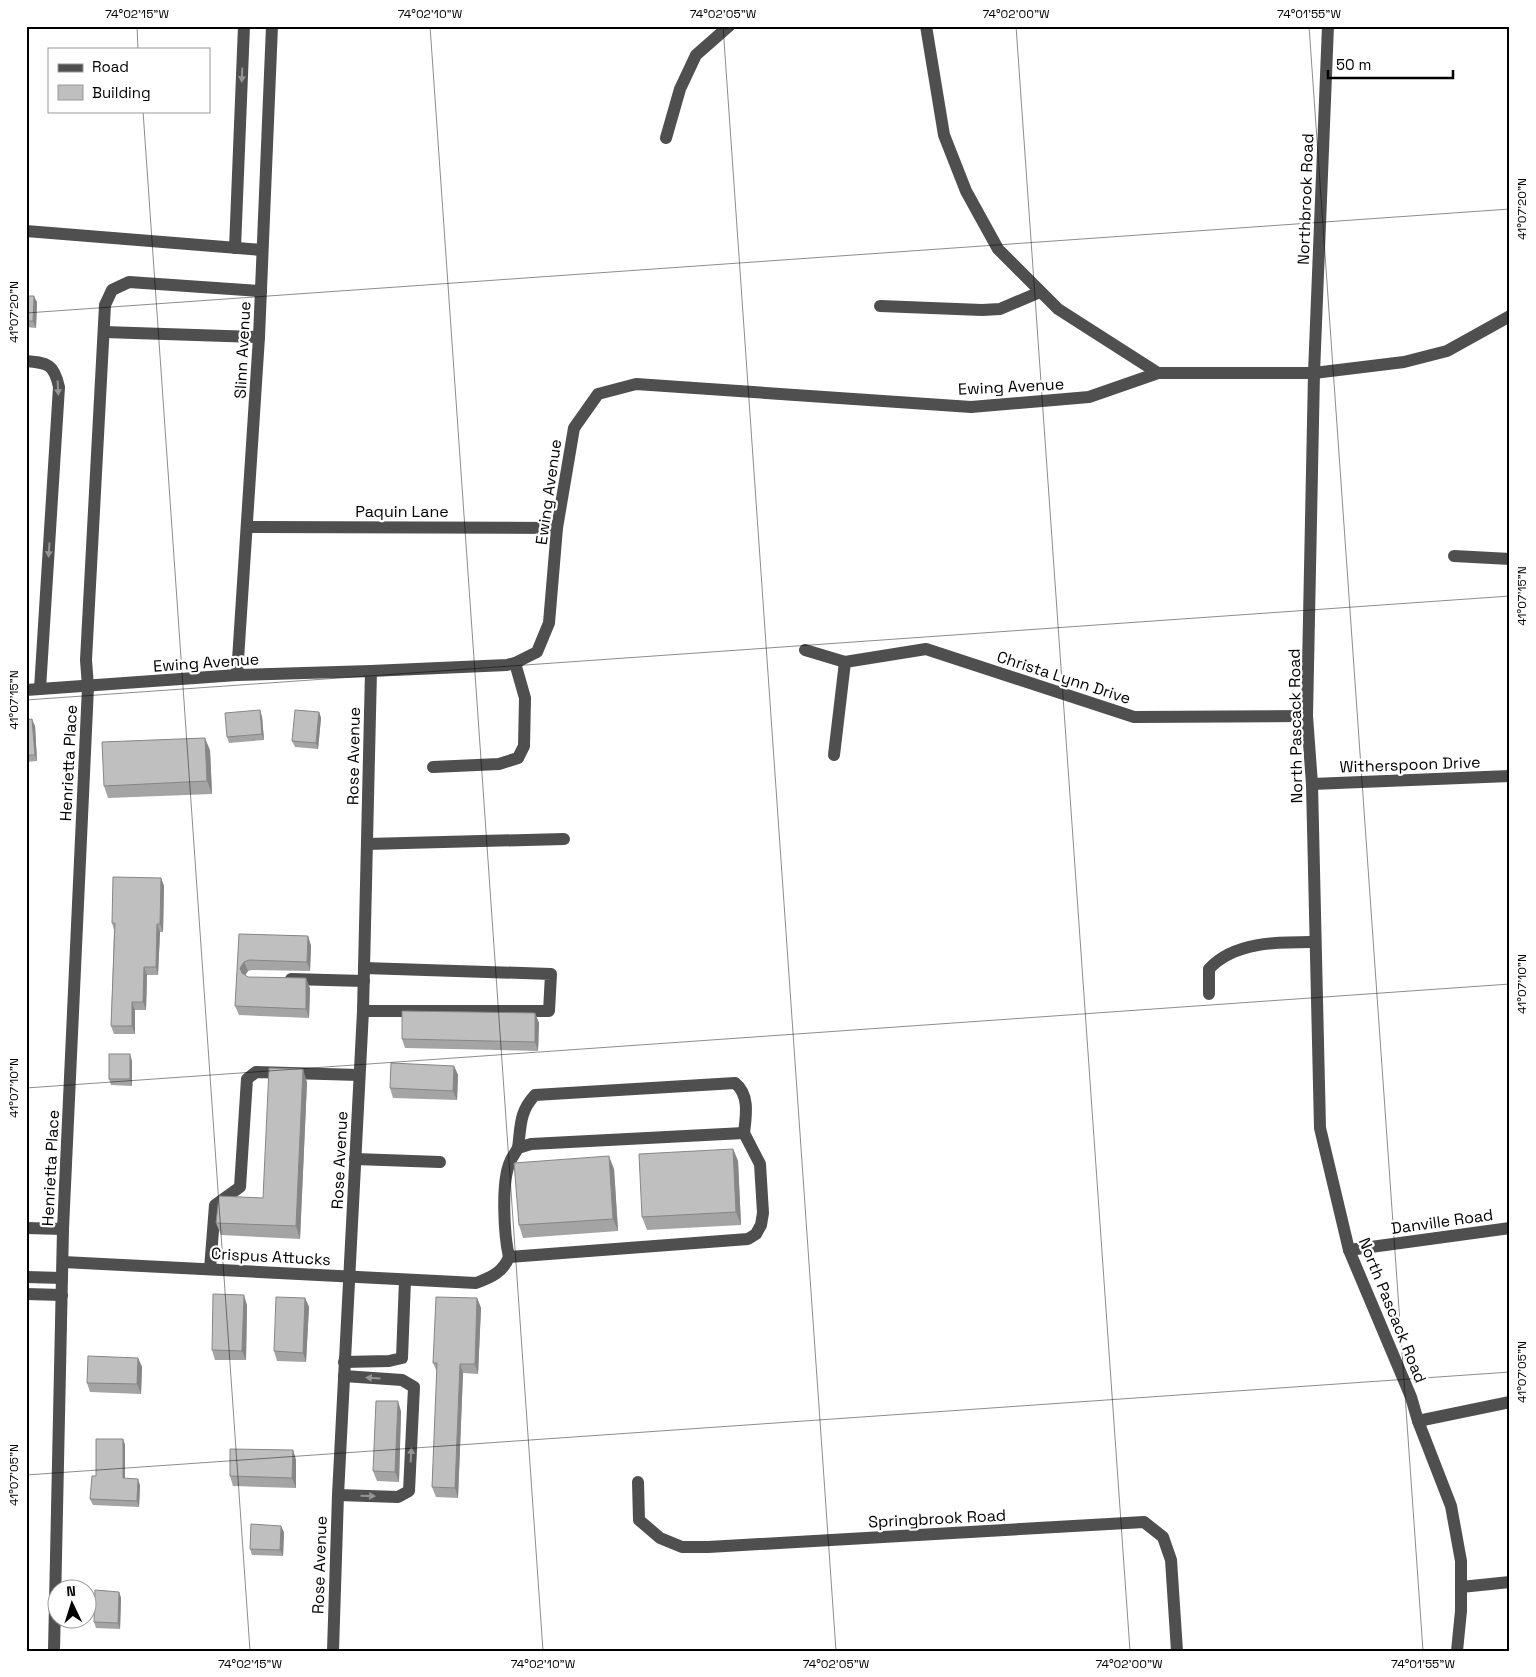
<svg xmlns="http://www.w3.org/2000/svg" width="1536" height="1677" viewBox="0 0 1536 1677" font-family="'Space Grotesk',sans-serif">
<style>
.lines{fill:none;stroke-linecap:round;stroke-linejoin:round}
.minor{stroke:#4f4f4f;stroke-width:12}
.wall{fill:#a4a4a4}
.shaded-wall{fill:#868686}
.building{fill:#bfbfbf;stroke:#868686}
.oneway{fill:#959595}
.ticks{fill:none;stroke:#000;stroke-width:1;stroke-opacity:0.45}
.labels{text-anchor:middle;stroke-width:4.5;stroke-linejoin:round;paint-order:stroke}
.street-label{font-size:16px;fill:#000;stroke:#fff}
.neatline{fill:none;stroke:#000;stroke-width:2}
.ticks-label{font-size:12px;text-anchor:middle;fill:#000}
</style>
<rect width="100%" height="100%" fill="#fff"/>
<g class="lines">
<!-- minor -->
<g class="minor">
<path d="M926,26L944,135L966,191L998,249L1058,309L1158,373H1314L1404,362L1447,351L1510,316"/>
<path d="M1328,26L1314,373L1307,716L1312,784L1320,1128L1349,1250L1411,1397L1418,1421L1451,1506L1461,1561V1611L1457,1651"/>
<path d="M666,138L680,89L696,55L729,26"/>
<path d="M26,231L262,250"/>
<path d="M235,248L244,26"/>
<path d="M880,306L982,310L1000,309L1040,292"/>
<path d="M104,332L259,337"/>
<path d="M26,361C48,363 54,364 59,387L40,689"/>
<path d="M248,527L557,528"/>
<path d="M1454,556L1510,559"/>
<path d="M805,650L845,662L926,649L1134,717L1307,716"/>
<path d="M237,675L259,337L272,26"/>
<path d="M26,690L237,675L371,671L507,665L515,663L537,652L549,623L557,528L574,428L598,394L636,384L971,407L1089,397L1158,373"/>
<path d="M834,755L845,662"/>
<path d="M433,767L499,764L518,758L524,746L525,698L515,663"/>
<path d="M1312,784L1510,776"/>
<path d="M367,844L564,839"/>
<path d="M291,979L364,981"/>
<path d="M1209,994V969C1234,941 1280,942 1315,942"/>
<path d="M363,1011H549L551,974L364,968"/>
<path d="M518,1148C521,1126 519,1112 535,1095L735,1083C750,1095 746,1116 744,1133"/>
<path d="M355,1159L440,1162"/>
<path d="M26,1228L63,1229"/>
<path d="M1349,1250L1510,1228"/>
<path d="M63,1262L476,1283C492,1277 503,1272 509,1257L748,1239L756,1234L761,1225L763,1213L760,1164L744,1133L531,1144L518,1148C516,1152 512,1157 510,1162C501,1182 504,1235 509,1257"/>
<path d="M210,1269L215,1205L240,1187L247,1079L256,1072L359,1075"/>
<path d="M26,1277L62,1278"/>
<path d="M26,1294L62,1295"/>
<path d="M344,1362L389,1361L402,1358L405,1280"/>
<path d="M1418,1421L1510,1402"/>
<path d="M638,1482L639,1520L660,1538L682,1547H708L1144,1522L1163,1537L1171,1560L1177,1651"/>
<path d="M338,1495L398,1497L409,1491L414,1387L402,1380L344,1376"/>
<path d="M1461,1587L1510,1582"/>
<path d="M54,1651L63,1229L88,687L86,660L105,305L112,290L129,282L261,291"/>
<path d="M333,1651L338,1495L363,1011L371,671"/>
</g>
</g>
<!-- wall -->
<g class="wall">
<path d="M26,296L37,302L36,328L26,327Z"/>
<path d="M260,710L262,717L264,740L229,743L227,737Z"/>
<path d="M319,712L321,718L318,749L295,747L292,741Z"/>
<path d="M26,720L35,726L37,761L26,762Z"/>
<path d="M210,750L212,794L108,798L104,786Z"/>
<path d="M161,878L164,886L163,932H160L158,975H147L146,1010H135V1034H114L111,1026L114,930L112,923Z"/>
<path d="M239,934L308,936L311,946L310,971L252,970L248,971L245,975L248,977L310,988L309,1018L239,1015L235,1006Z"/>
<path d="M535,1013L539,1023L538,1051L405,1048L402,1039Z"/>
<path d="M132,1061V1086L111,1085L109,1079Z"/>
<path d="M454,1066L458,1075L457,1100L393,1098L390,1088Z"/>
<path d="M307,1082L300,1239L221,1235L216,1223L263,1198Z"/>
<path d="M733,1149L738,1161L741,1225L647,1230L642,1217Z"/>
<path d="M614,1169L618,1231L523,1238L519,1225Z"/>
<path d="M305,1298L309,1307L306,1362L277,1361L274,1351Z"/>
<path d="M477,1298L481,1308L478,1374L463,1373L458,1498L436,1497L432,1487L437,1372L433,1363Z"/>
<path d="M247,1305L246,1360H215L212,1350Z"/>
<path d="M138,1358L142,1367L141,1394L90,1392L87,1383Z"/>
<path d="M401,1411L399,1482L377,1481L373,1471Z"/>
<path d="M123,1439L125,1445V1478L140,1485L139,1507L93,1505L90,1499L96,1476Z"/>
<path d="M293,1450L296,1460V1488L233,1486L230,1476Z"/>
<path d="M284,1532L283,1556L252,1555L250,1549Z"/>
<path d="M119,1592L121,1598L120,1629L96,1628L94,1622Z"/>
</g>
<!-- shaded-wall -->
<g class="shaded-wall">
<path d="M34,296L37,302L36,328L33,321Z"/>
<path d="M260,710L262,717L264,740L262,734Z"/>
<path d="M319,712L321,718L318,749L316,743Z"/>
<path d="M32,719L35,726L37,761L35,755Z"/>
<path d="M205,738L210,750L212,794L207,781Z"/>
<path d="M161,878L164,886L163,932L160,924Z"/>
<path d="M157,924L160,932L158,975L156,967Z"/>
<path d="M308,936L311,946L310,971L307,962Z"/>
<path d="M244,962L248,971L244,977L245,982L240,968Z"/>
<path d="M144,967L147,975L146,1010L143,1002Z"/>
<path d="M306,978L310,988L309,1018L306,1009Z"/>
<path d="M132,1002L135,1010V1034L132,1026Z"/>
<path d="M535,1013L539,1023L538,1051L535,1042Z"/>
<path d="M130,1054L132,1061V1086L130,1079Z"/>
<path d="M454,1066L458,1075L457,1100L453,1091Z"/>
<path d="M303,1069L307,1082L300,1239L296,1226Z"/>
<path d="M733,1149L738,1161L741,1225L736,1212Z"/>
<path d="M609,1156L614,1169L618,1231L613,1219Z"/>
<path d="M244,1295L247,1305L246,1360L242,1351Z"/>
<path d="M305,1298L309,1307L306,1362L303,1353Z"/>
<path d="M477,1298L481,1308L478,1374L475,1364Z"/>
<path d="M138,1358L142,1367L141,1394L137,1384Z"/>
<path d="M460,1364L463,1373L458,1498L455,1488Z"/>
<path d="M398,1401L401,1411L399,1482L395,1472Z"/>
<path d="M123,1439L125,1445V1484L123,1478Z"/>
<path d="M293,1450L296,1460V1488L292,1478Z"/>
<path d="M138,1479L140,1485L139,1507L137,1501Z"/>
<path d="M281,1526L284,1532L283,1556L280,1550Z"/>
<path d="M119,1592L121,1598L120,1629L118,1623Z"/>
</g>
<!-- building -->
<g class="building">
<path d="M26,296H34L33,321H26Z"/>
<path d="M260,710L262,734L227,737L225,713Z"/>
<path d="M295,710L319,712L316,743L292,741Z"/>
<path d="M32,719L35,755H26V720Z"/>
<path d="M205,738L207,781L104,786L102,742Z"/>
<path d="M113,877L161,878L160,924H157L156,967H144L143,1002H132V1026H111L115,923H112Z"/>
<path d="M239,934L308,936L307,962L249,960L244,962L240,968L242,973L248,977L306,978V1009L235,1006Z"/>
<path d="M402,1011L535,1013V1042L402,1039Z"/>
<rect x="109" y="1054" width="21" height="25"/>
<path d="M391,1063L454,1066L453,1091L390,1088Z"/>
<path d="M269,1068L303,1069L296,1226L216,1223L219,1196L263,1198Z"/>
<path d="M733,1149L736,1212L642,1217L639,1154Z"/>
<path d="M609,1156L613,1219L519,1225L514,1163Z"/>
<path d="M213,1294L244,1295L242,1351L212,1350Z"/>
<path d="M276,1297L305,1298L303,1353L274,1351Z"/>
<path d="M436,1297L477,1298L475,1364H460L455,1488L432,1487L437,1363H433Z"/>
<path d="M88,1356L138,1358L137,1384L87,1383Z"/>
<path d="M376,1401H398L395,1472L373,1471Z"/>
<path d="M96,1439H123V1478L138,1479L137,1501L90,1499L92,1476H96Z"/>
<path d="M230,1449L293,1450L292,1478L230,1476Z"/>
<path d="M251,1524L281,1526L280,1550L250,1549Z"/>
<path d="M95,1590L119,1592L118,1623L94,1622Z"/>
</g>
<!-- one-way arrows -->
<defs><path id="oneway-solid" d="M-6-.8H1V-3.2L6.5 0L1 3.2V.8H-6Z" transform="scale(1.25)"/></defs>
<g class="oneway">
<use href="#oneway-solid" transform="translate(242 75) rotate(92)"/>
<use href="#oneway-solid" transform="translate(58 388) rotate(87)"/>
<use href="#oneway-solid" transform="translate(49 550) rotate(94)"/>
<use href="#oneway-solid" transform="translate(373 1378) rotate(-176)"/>
<use href="#oneway-solid" transform="translate(411 1455) rotate(-87)"/>
<use href="#oneway-solid" transform="translate(368 1496) rotate(2)"/>
</g>
<!-- ticks -->
<path class="ticks" d="M137,26L138,49M430,26L543,1651M723,26L836,1651M1016,26L1130,1651M1309,26L1423,1651M143,111L250,1651M26,313L1510,209M26,700L1510,596M26,1088L1510,984M26,1475L1510,1372"/>
<g class="labels">
<!-- street labels -->
<g class="street-label">
<text transform="translate(1305 199) rotate(-88)" y="6">Northbrook Road</text>
<text transform="translate(242 350) rotate(-87)" y="6">Slinn Avenue</text>
<text transform="translate(1011 386) rotate(-3)" y="6">Ewing Avenue</text>
<text transform="translate(548 492) rotate(-82)" y="6">Ewing Avenue</text>
<text x="402" y="517">Paquin Lane</text>
<text transform="translate(206 662) rotate(-4)" y="6">Ewing Avenue</text>
<text transform="translate(1064 677) rotate(18)" y="6">Christa Lynn Drive</text>
<text transform="translate(1295 726) rotate(-91)" y="6">North Pascack Road</text>
<text transform="translate(353 756) rotate(-89)" y="6">Rose Avenue</text>
<text transform="translate(68 763) rotate(-87)" y="6">Henrietta Place</text>
<text transform="translate(1410 764) rotate(-2)" y="6">Witherspoon Drive</text>
<text transform="translate(339 1160) rotate(-87)" y="6">Rose Avenue</text>
<text transform="translate(50 1168) rotate(-87)" y="6">Henrietta Place</text>
<text transform="translate(1442 1221) rotate(-8)" y="6">Danville Road</text>
<text transform="translate(271 1256) rotate(3)" y="6">Crispus Attucks</text>
<text transform="translate(1393 1310) rotate(68)" y="6">North Pascack Road</text>
<text transform="translate(937 1518) rotate(-3)" y="6">Springbrook Road</text>
<text transform="translate(319 1565) rotate(-88)" y="6">Rose Avenue</text>
</g>
</g>
<!-- border -->
<rect width="1536" height="1677" fill="none" stroke="#ffffff" stroke-width="55"/>
<!-- legend -->
<rect x="48" y="48" width="162" height="65" fill="#ffffff" stroke="#999999"/>
<rect x="58" y="64" width="25" height="8" fill="#4f4f4f" stroke="#999999"/>
<text x="92" y="72" font-size="15" fill="#000000">Road</text>
<rect x="58" y="85" width="25" height="15" fill="#bfbfbf" stroke="#999999"/>
<text x="92" y="98" font-size="15" fill="#000000">Building</text>
<!-- north arrow -->
<g transform="translate(72 1604) rotate(356)"><circle r="24" fill="#ffffff" stroke="#999999"/>
<path d="M0-4L9 19L0 12L-9 19Z" fill="#000000"/>
<text y="-8" font-size="14" font-weight="bold" text-anchor="middle" fill="#000000">N</text>
</g>
<!-- scale -->
<path d="M1328 70v8h125v-8" fill="none" stroke="#000000" stroke-width="2.5"/>
<text x="1336" y="70" font-size="15" fill="#000000" stroke="#ffffff" stroke-width="4" paint-order="stroke">50 m</text>
<rect x="28" y="28" width="1480" height="1622" class="neatline"/>
<g class="ticks-label">
<text x="137" y="18">74°02'15"W</text>
<text x="430" y="18">74°02'10"W</text>
<text x="723" y="18">74°02'05"W</text>
<text x="1016" y="18">74°02'00"W</text>
<text x="1309" y="18">74°01'55"W</text>
<text transform="translate(1522 209) rotate(-90)" y="4">41°07'20"N</text>
<text transform="translate(14 312) rotate(-90)" y="4">41°07'20"N</text>
<text transform="translate(1522 596) rotate(-90)" y="4">41°07'15"N</text>
<text transform="translate(14 700) rotate(-90)" y="4">41°07'15"N</text>
<text transform="translate(1522 984) rotate(-90)" y="4">41°07'10"N</text>
<text transform="translate(14 1088) rotate(-90)" y="4">41°07'10"N</text>
<text transform="translate(1522 1372) rotate(-90)" y="4">41°07'05"N</text>
<text transform="translate(14 1475) rotate(-90)" y="4">41°07'05"N</text>
<text x="250" y="1668">74°02'15"W</text>
<text x="543" y="1668">74°02'10"W</text>
<text x="836" y="1668">74°02'05"W</text>
<text x="1129" y="1668">74°02'00"W</text>
<text x="1423" y="1668">74°01'55"W</text>
</g>
</svg>
